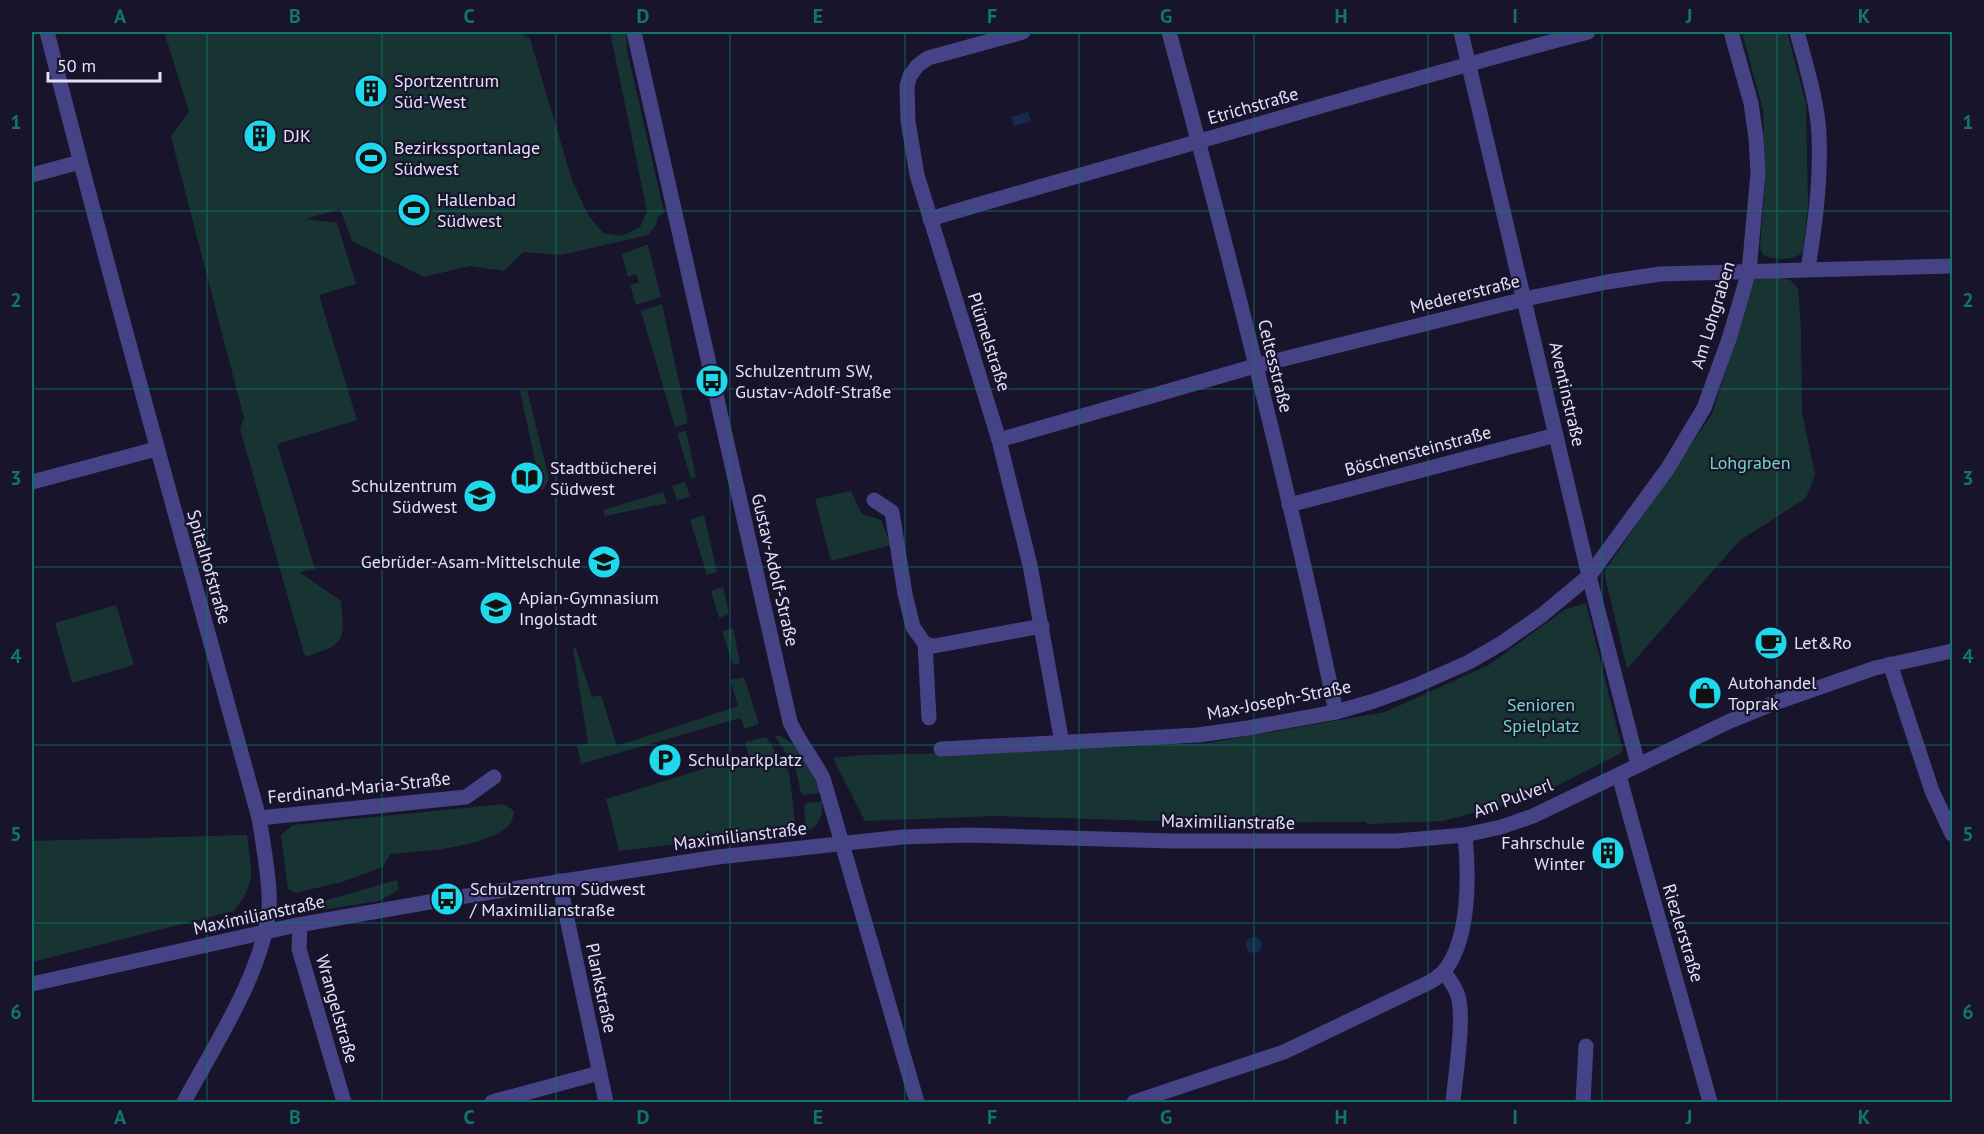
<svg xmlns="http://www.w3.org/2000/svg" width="1984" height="1134" viewBox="0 0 1984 1134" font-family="'PT Sans',sans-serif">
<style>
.green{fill:#173433}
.water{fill:#152b4e}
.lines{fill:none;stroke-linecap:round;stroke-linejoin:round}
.minor{stroke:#454385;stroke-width:15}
.grid{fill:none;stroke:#0f766e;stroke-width:1.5;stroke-opacity:0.55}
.labels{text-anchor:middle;stroke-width:4.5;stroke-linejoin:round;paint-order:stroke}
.poi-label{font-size:18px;fill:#e3e0fc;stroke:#18142b;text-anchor:start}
.street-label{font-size:18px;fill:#e3e0fc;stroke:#18142b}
.park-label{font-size:18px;fill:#71d8bd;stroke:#18142b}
.neatline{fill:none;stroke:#0f766e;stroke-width:2}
.grid-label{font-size:20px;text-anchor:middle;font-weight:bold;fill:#0f766e}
</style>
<rect width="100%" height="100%" fill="#18142b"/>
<!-- green -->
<g class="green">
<path d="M164,32H519L530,39L572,180L588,215L603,233L622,236L640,227L647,211L610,32H626L627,50L664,212L658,217L656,225L648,235L561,255L523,252L504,271L470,266L424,277L352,241L340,209L305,219L337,223L356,284L319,295L357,420L277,444L315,569L299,572L341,601C345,643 345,644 305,657L240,429L244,418L171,137L189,111Z"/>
<path d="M1742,32H1787L1806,103L1808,205L1803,252C1792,262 1776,260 1763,255L1760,248L1765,182L1763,110Z"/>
<path d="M646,245H648L661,297L636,305L630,285L639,282L636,274L628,277L622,254Z"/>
<path d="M1778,276L1790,280L1798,288L1801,331L1802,412L1815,475L1806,498L1739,541L1627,669L1604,572L1712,414L1755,278Z"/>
<path d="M662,304L688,423L675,427L641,311Z"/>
<path d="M527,390L549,479L543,490L541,489L520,391Z"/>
<path d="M686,431L696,477L691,479L677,433Z"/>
<path d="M685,482L690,497L677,500L672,486Z"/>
<path d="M851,491L862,514L881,520L891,545L831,561L815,499Z"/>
<path d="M663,492L667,503L605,516L603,510Z"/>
<path d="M704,515L717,572L707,575L690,520Z"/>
<path d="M723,587L729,614L719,618L711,591Z"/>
<path d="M1586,603L1623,752L1535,797L1442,821L1367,824L1366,822L1224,823L995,816L865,821L833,758L863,755L1035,751L1208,743L1385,712L1489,665L1564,610Z"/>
<path d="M116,605L134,665L72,683L55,623Z"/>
<path d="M733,628L740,663L733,665L722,631Z"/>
<path d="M575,646L592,697L601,695L617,746L738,706L730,680L744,677L759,724L745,729L740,718L581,764L577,746L588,743L573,649Z"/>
<path d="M774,735C796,736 814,775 820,793L805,795L801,793L795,766Z"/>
<path d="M766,737L789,772L796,830L619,851L606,799L749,755L745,742Z"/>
<path d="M822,801C823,813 821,821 812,829H806L804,805L807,803Z"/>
<path d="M504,804L514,811C513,818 512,824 506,828C480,848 423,851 390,854L383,867L342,882L295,893L288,889L281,835L293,825Z"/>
<path d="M247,835C251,872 258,880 234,911L32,962V841Z"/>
<path d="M397,880L399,890L379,901L295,914V909Z"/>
</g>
<!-- water -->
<g class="water">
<path d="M1028,112L1031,121L1014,126L1011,117Z"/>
<circle cx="1254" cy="945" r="8"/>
</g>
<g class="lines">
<!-- minor -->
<g class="minor">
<path d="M47,32C114,295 187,556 259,818C263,843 271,886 269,910C262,974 214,1046 184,1102"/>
<path d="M634,32L790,722C799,742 813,759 823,778L917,1102"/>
<path d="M1023,32L928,58L917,66L910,76L907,86L908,121L917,175L999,440L1030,565L1062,743"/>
<path d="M1169,32C1230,257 1288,483 1336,712"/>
<path d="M1461,32L1589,576L1638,765"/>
<path d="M1797,32C1805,62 1818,104 1819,135C1821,180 1815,225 1808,269"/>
<path d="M32,175L80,162"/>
<path d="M930,219C1020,192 1110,167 1200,141C1329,104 1458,66 1588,32"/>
<path d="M999,440L1255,366L1525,299L1607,282L1660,274L1952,266"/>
<path d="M32,482L156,449"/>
<path d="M874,500L892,512L905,594L913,627L925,644L934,646L1042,626"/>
<path d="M1289,505L1556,435"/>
<path d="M925,644L929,718"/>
<path d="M1890,664L1932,791L1952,834"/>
<path d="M941,749L1198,735L1248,728L1336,712L1374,701L1415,686L1469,662L1502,643L1542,615L1589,576L1668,468L1704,408L1729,339L1749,271L1758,173L1756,138L1751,103L1731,32"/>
<path d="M1619,775C1648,884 1680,993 1710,1102"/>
<path d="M259,818L466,797L494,777"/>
<path d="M559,881L606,1102"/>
<path d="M300,925L299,949L344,1102"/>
<path d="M1444,972C1449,979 1455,986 1458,996C1465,1017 1455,1078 1453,1102"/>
<path d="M32,984L292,926L447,899L718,857L903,837L968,835L1171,841H1396L1465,835L1501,827L1533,816L1730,721L1772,704L1875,668L1952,651"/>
<path d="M492,1102L599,1073"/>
<path d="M1134,1102L1284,1052L1430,982C1435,979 1441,975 1445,970C1470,938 1469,874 1465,835"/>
<path d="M1583,1102L1586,1046"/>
</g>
</g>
<!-- grid -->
<path class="grid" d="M207,32V1102M382,32V1102M556,32V1102M730,32V1102M905,32V1102M1079,32V1102M1254,32V1102M1428,32V1102M1602,32V1102M1777,32V1102M32,211H1952M32,389H1952M32,567H1952M32,745H1952M32,923H1952"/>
<!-- icons -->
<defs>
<symbol id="building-disc" viewBox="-11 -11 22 22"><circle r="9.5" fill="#1ed8eb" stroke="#18142b"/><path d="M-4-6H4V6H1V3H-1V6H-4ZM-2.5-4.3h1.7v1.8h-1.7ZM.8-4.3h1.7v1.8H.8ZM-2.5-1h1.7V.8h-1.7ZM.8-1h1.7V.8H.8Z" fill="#111"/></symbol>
<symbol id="stadium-disc" viewBox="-11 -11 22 22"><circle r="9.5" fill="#1ed8eb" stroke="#18142b"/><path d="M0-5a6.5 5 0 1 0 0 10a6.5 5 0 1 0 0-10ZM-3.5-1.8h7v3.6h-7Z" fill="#111"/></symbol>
<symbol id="bus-disc" viewBox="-11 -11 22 22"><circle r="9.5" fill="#1ed8eb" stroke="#18142b"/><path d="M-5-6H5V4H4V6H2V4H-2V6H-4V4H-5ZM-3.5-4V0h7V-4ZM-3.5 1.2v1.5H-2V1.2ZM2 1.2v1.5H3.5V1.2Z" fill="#111"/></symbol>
<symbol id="library-disc" viewBox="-11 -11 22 22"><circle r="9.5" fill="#1ed8eb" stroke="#18142b"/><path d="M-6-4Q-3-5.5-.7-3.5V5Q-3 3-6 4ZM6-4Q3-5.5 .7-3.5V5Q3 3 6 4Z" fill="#111"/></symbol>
<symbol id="school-disc" viewBox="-11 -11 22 22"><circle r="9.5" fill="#1ed8eb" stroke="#18142b"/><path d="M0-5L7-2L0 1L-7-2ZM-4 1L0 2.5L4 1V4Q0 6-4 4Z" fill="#111"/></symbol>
<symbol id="cafe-disc" viewBox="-11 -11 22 22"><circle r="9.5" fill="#1ed8eb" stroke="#18142b"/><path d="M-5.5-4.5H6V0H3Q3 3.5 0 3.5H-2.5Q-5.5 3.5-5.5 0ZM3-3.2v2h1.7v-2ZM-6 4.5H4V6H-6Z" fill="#111"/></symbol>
<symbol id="shop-disc" viewBox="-11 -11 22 22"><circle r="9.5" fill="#1ed8eb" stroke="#18142b"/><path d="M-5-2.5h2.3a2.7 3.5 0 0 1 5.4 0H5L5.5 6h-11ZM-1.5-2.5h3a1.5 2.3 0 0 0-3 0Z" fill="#111"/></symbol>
<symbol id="parking-disc" viewBox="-11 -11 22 22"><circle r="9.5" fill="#1ed8eb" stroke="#18142b"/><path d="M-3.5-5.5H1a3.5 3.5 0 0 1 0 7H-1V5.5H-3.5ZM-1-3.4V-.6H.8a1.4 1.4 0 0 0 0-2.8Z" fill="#111"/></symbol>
</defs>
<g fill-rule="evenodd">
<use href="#building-disc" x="352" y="72" width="38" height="38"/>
<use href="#building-disc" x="241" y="117" width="38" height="38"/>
<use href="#stadium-disc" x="352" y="139" width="38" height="38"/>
<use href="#stadium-disc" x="395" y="191" width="38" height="38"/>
<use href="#bus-disc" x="693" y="362" width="38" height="38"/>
<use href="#library-disc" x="508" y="459" width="38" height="38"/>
<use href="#school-disc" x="461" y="477" width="38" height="38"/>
<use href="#school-disc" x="585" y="543" width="38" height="38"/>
<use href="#school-disc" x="477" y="589" width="38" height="38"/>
<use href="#cafe-disc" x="1752" y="624" width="38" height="38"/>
<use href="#shop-disc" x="1686" y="674" width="38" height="38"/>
<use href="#parking-disc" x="646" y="741" width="38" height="38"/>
<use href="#building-disc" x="1589" y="834" width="38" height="38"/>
<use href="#bus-disc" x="428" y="880" width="38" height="38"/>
</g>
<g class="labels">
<!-- poi labels -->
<g class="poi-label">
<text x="394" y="87">Sportzentrum<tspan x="394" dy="21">Süd-West</tspan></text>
<text x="283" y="142">DJK</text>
<text x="394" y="154">Bezirkssportanlage<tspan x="394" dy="21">Südwest</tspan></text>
<text x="437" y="206">Hallenbad<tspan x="437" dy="21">Südwest</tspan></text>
<text x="735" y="377">Schulzentrum SW,<tspan x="735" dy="21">Gustav-Adolf-Straße</tspan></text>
<text x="550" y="474">Stadtbücherei<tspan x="550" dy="21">Südwest</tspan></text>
<text x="457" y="492" text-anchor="end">Schulzentrum<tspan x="457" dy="21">Südwest</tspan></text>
<text x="581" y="568" text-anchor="end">Gebrüder-Asam-Mittelschule</text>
<text x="519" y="604">Apian-Gymnasium<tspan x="519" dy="21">Ingolstadt</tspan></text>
<text x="1794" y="649">Let&amp;Ro</text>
<text x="1728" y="689">Autohandel<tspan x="1728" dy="21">Toprak</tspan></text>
<text x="688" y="766">Schulparkplatz</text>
<text x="1585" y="849" text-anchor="end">Fahrschule<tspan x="1585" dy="21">Winter</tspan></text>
<text x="470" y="895">Schulzentrum Südwest<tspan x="470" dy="21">/ Maximilianstraße</tspan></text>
</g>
<!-- street labels -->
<g class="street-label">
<text transform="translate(1253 106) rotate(-16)" y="6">Etrichstraße</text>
<text transform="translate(1465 294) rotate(-14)" y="6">Medererstraße</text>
<text transform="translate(1713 315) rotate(-73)" y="6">Am Lohgraben</text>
<text transform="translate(989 342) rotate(72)" y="6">Plümelstraße</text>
<text transform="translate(1275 366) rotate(76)" y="6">Celtesstraße</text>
<text transform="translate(1567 394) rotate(77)" y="6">Aventinstraße</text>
<text transform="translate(1418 451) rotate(-15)" y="6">Böschensteinstraße</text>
<text transform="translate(209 567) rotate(74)" y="6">Spitalhofstraße</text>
<text transform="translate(775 570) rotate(77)" y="6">Gustav-Adolf-Straße</text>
<text transform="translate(1279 700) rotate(-11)" y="6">Max-Joseph-Straße</text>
<text transform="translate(359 788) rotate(-6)" y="6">Ferdinand-Maria-Straße</text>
<text transform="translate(1513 798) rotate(-20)" y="6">Am Pulverl</text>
<text transform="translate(1228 822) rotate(1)" y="6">Maximilianstraße</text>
<text transform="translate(740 836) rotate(-7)" y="6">Maximilianstraße</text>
<text transform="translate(259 915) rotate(-12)" y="6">Maximilianstraße</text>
<text transform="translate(1683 933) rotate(73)" y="6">Riezlerstraße</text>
<text transform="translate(601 988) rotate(78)" y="6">Plankstraße</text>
<text transform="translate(337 1009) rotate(74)" y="6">Wrangelstraße</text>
</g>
<!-- park labels -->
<g class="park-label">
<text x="1750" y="469">Lohgraben</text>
<text x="1541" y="711">Senioren<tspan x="1541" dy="21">Spielplatz</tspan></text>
</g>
</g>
<!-- border -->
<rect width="1984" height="1134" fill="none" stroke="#18142b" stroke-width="66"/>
<!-- scale -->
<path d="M48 72v9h112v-9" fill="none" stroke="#e3e0fc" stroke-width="3"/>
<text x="57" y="72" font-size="18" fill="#e3e0fc" stroke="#18142b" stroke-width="4.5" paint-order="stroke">50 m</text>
<rect x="33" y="33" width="1918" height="1068" class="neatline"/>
<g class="grid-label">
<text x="120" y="23">A</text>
<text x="295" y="23">B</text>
<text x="469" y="23">C</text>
<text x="643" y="23">D</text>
<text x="818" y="23">E</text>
<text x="992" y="23">F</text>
<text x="1166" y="23">G</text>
<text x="1341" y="23">H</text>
<text x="1515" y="23">I</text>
<text x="1689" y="23">J</text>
<text x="1864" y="23">K</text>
<text x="16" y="129">1</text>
<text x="1968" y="129">1</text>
<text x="16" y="307">2</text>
<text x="1968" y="307">2</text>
<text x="16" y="485">3</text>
<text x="1968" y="485">3</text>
<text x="16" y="663">4</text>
<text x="1968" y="663">4</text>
<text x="16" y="841">5</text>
<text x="1968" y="841">5</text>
<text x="16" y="1019">6</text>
<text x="1968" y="1019">6</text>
<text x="120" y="1124">A</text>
<text x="295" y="1124">B</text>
<text x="469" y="1124">C</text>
<text x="643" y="1124">D</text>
<text x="818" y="1124">E</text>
<text x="992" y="1124">F</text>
<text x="1166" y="1124">G</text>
<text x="1341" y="1124">H</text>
<text x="1515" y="1124">I</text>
<text x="1689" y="1124">J</text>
<text x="1864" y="1124">K</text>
</g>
</svg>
